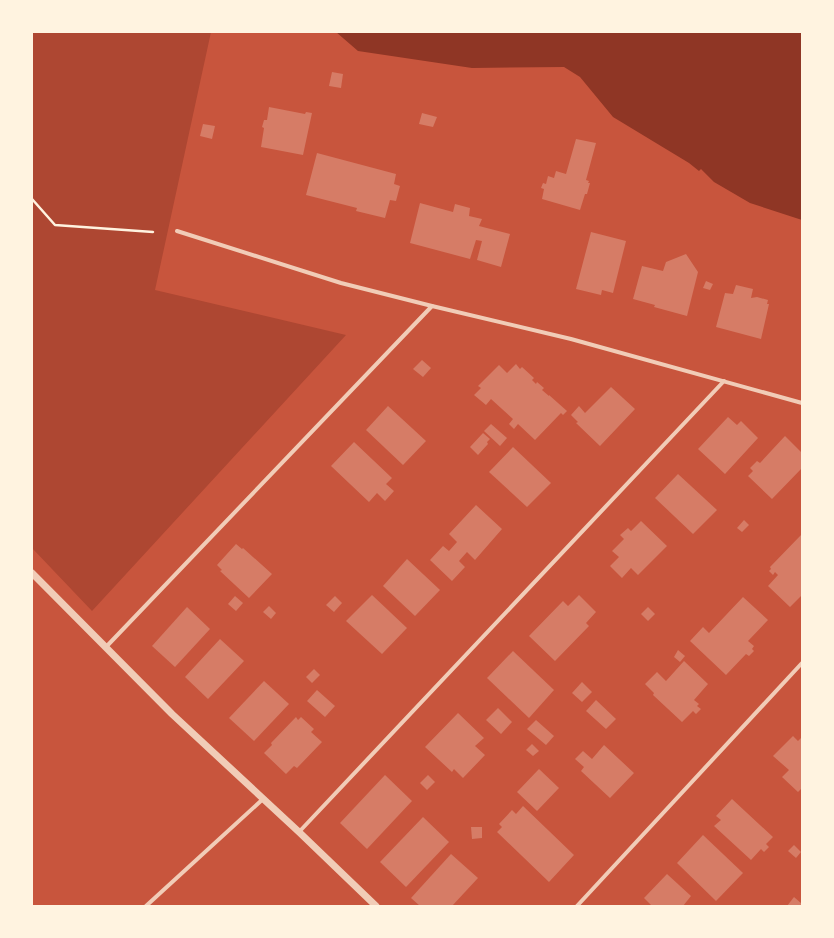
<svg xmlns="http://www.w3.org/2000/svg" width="834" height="938" viewBox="0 0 834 938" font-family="Mulish,sans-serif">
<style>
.green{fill:#ae4732}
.water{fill:#8f3625}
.building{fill:#d67c66}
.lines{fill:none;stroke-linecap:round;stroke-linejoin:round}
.path{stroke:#fff3e0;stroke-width:2.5}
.minor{stroke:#f1ccb7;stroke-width:4}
.tertiary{stroke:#f1ccb7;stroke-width:7}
</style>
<rect width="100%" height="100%" fill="#c8553d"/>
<!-- green -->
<path class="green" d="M32,32H211L155,290L346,335L92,611L32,548Z"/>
<!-- water -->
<path class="water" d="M336,32H802V220L750,203L714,182L701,169L699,171L689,163L613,117L580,77L564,67L472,68L358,51Z"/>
<!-- building -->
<g class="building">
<path d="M332,72L343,74L341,88L329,86Z"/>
<path d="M269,107L305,114L306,112L312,113L303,155L261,147L264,128L262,127L264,120H267Z"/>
<path d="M422,113L437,117L433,127L419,124Z"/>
<path d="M203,124L215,126L212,139L200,136Z"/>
<path d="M576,139L596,143L586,180L589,181L588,183H590L587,194H585L580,210L542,199L544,189L541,188L543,183L546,184L548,176L554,178L556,171L566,174Z"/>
<path d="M317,153L396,174L394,184L400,186L396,201L390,200L385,218L356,211L357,208L306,195Z"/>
<path d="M420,203L453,212L455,204L470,208L469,216L482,219L479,226L510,234L501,267L477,260L482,241L476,240L470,259L410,243Z"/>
<path d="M591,232L626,241L613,293L602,290L601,295L576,289Z"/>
<path d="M686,254L698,272L687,316L654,307L655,305L633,299L642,266L663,271L666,262Z"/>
<path d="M706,281L713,284L710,290L703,288Z"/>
<path d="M736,285L753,289L751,298L757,297L768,300L767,304H769L761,339L716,327L725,293L733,294Z"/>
<path d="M422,360L431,368L423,377L413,369Z"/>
<path d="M516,364L520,369L522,367L534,378L532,380L536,384L537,382L544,388L542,390L549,396V395L567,411L563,415L561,413L535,440L518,424L514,429L509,424L513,419L491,399L486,405L474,395L481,388L478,386L499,365L507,373Z"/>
<path d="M611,387L635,409L600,446L576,423L578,422L571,415L579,406L585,413Z"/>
<path d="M388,406L426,441L403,465L366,430Z"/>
<path d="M728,417L737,425L741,421L758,438L725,474L698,449Z"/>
<path d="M491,424L507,438L500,446L484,431Z"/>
<path d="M483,433L490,439L487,442L488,444L478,455L470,447Z"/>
<path d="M785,436L802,453V468L772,499L748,476L753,471L750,468L757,461L760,463Z"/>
<path d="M354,442L392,478L386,484L394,491L385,501L377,493L369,502L331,466Z"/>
<path d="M513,447L551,483L527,507L489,472Z"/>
<path d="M678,474L717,510L693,534L655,498Z"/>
<path d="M476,505L502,529L475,560L467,552L459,561L465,567L452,581L430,560L443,546L449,551L457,542L449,534Z"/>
<path d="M744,520L749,525L742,532L737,528Z"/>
<path d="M641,521L667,546L638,575L631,568L622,578L610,566L619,557L612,551L624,539L620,535L628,528L631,531Z"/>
<path d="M802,534V595L790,607L768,586L778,575L775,572L773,575L769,571L771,569L770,567Z"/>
<path d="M236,544L242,549L243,548L272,574L249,598L220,571L222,570L217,565Z"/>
<path d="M407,559L440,590L415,616L383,586Z"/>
<path d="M372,595L407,628L382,654L346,621Z"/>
<path d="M579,595L596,612L586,623L589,626L555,661L529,636L563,601L568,606Z"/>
<path d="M235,596L243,603L236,611L228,604Z"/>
<path d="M335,596L342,603L334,612L326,605Z"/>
<path d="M743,597L768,620L748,641L754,646L752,649L754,651L749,656L746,654L726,675L690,641L703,627L709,633Z"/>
<path d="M269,606L276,613L271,619L263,612Z"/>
<path d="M187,607L210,629L175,667L152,646Z"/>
<path d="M648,607L655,614L648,621L641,614Z"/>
<path d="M220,639L244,661L208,699L185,677Z"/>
<path d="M678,650L685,656L680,662L674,657Z"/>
<path d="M513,651L554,690L529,718L487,678Z"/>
<path d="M684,661L708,684L694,700L699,704L697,706L701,709L696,714L693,711L682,722L653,695L654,693L645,684L657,672L666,681Z"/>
<path d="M314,669L320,675L312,683L306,677Z"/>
<path d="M264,681L289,704L254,741L229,718Z"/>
<path d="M582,682L592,692L582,702L572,693Z"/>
<path d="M317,690L335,706L325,717L307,701Z"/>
<path d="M596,700L616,719L606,729L586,711Z"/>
<path d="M498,708L512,722L501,734L486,720Z"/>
<path d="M458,713L484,738L475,746L485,755L463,778L454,769L452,772L425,747Z"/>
<path d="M296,717L298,720L301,717L314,729L311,732L322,742L297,768L294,766L286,774L264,753L272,745L271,743Z"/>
<path d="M536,720L554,736L546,745L527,729Z"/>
<path d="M793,736L798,741L802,737V788L798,792L782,777L789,770L773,756Z"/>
<path d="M532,744L539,751L533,756L526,750Z"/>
<path d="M604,745L634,773L610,798L581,771L584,767L575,759L583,751L592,759Z"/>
<path d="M539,769L559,788L537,811L517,792Z"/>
<path d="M385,775L412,801L367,849L340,823Z"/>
<path d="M428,775L435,782L427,790L420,783Z"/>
<path d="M732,799L773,837L766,844L769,847L764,852L761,849L751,860L714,826L721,820L716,816Z"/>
<path d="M523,806L574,855L549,882L497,832L502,827L499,824L512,810L516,814Z"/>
<path d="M423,817L449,842L406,887L380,862Z"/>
<path d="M471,827H482V838L472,839Z"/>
<path d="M703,835L743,873L716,901L677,863Z"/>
<path d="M794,845L801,852L796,858L788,851Z"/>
<path d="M451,854L478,878L452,906H420L411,898Z"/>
<path d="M667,874L691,896L683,906H652L644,898Z"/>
<path d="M794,897L802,904V906H787Z"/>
</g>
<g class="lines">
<!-- path -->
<path class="path" d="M32,199L55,225L153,232"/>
<!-- minor -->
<g class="minor">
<path d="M177,231L341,283L432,306L571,339L802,403"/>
<path d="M106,647L432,306"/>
<path d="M299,832L724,381"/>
<path d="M146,906L263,799"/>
<path d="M577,906L802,663"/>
</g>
<!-- tertiary -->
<path class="tertiary" d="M32,573L172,714L299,832L376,906"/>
</g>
<!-- border -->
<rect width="834" height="938" fill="none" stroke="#fff3e0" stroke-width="66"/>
</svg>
